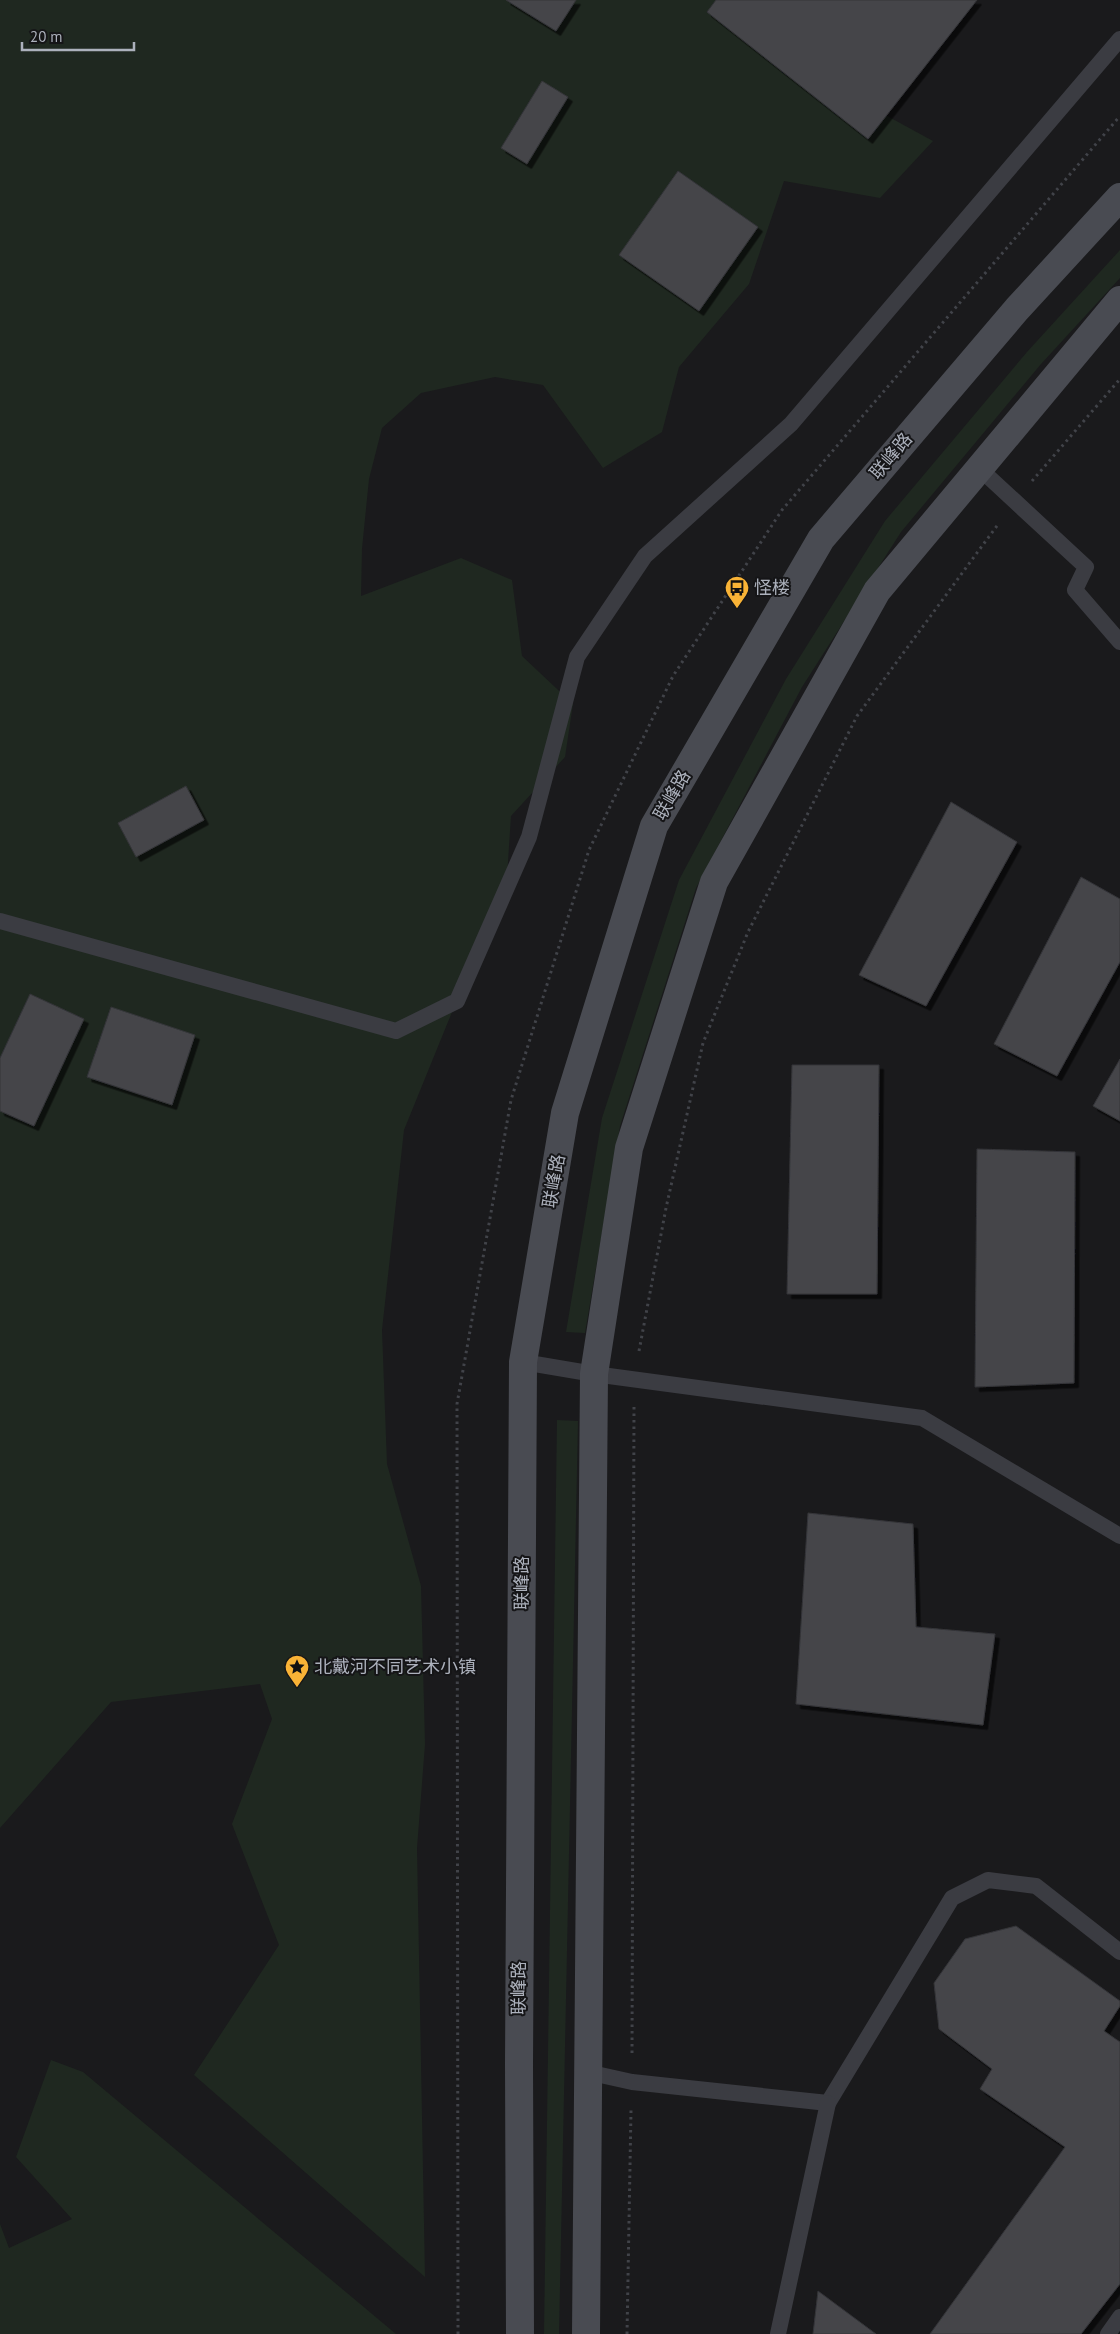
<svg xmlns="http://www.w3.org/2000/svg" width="1120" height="2334" viewBox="0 0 1120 2334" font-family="'PT Sans','Noto Sans SC',sans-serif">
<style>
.green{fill:#1f2820}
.building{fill:#444549;stroke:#343438;filter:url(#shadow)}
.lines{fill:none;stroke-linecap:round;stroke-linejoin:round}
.path{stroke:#414349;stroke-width:3;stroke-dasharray:2.5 4;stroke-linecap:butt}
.service{stroke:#3b3c42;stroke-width:16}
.secondary{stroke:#494b52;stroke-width:28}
.labels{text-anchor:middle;stroke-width:4;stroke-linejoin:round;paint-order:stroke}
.street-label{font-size:18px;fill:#acb1bc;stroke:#151517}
.poi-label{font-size:18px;fill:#acb1bc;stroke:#151517;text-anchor:start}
</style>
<defs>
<filter id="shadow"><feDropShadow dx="4.5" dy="4.5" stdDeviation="0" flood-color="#0009"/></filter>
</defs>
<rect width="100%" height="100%" fill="#1a1a1c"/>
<!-- green -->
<g class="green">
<path d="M0,0H778L856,99L933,141L880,198L784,181L749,284L679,367L662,432L603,468L543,385L495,377L421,393L382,428L369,479L362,549L361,596L461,558L512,580L522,656L573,704L565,757L511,816L507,877L404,1130L382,1330L387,1464L421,1586L425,1744L417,1848L425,2277L194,2075L279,1945L232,1824L272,1719L260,1684L111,1702L0,1828Z"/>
<path d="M1120,250V278L1041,364L901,532L802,687L696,888L620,1126L585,1333L566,1332L602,1118L679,880L786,679L885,521L1027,352Z"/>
<path d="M557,1420L578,1421L559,2334H544Z"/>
<path d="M51,2060L83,2072L396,2334H0V2224L9,2248L72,2219L16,2157Z"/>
</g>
<!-- building -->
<g class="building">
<path d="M506,0H576L556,31Z"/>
<path d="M716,0H977L868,139L707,12Z"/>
<path d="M542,81L568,97L527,164L501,148Z"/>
<path d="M678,171L758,227L699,311L619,255Z"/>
<path d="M186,786L204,820L136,857L118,823Z"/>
<path d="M951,802L1017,842L926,1006L859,975Z"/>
<path d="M1081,877L1120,899V962L1057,1076L994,1044Z"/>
<path d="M30,994L84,1019L34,1126L0,1111V1058Z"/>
<path d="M111,1007L195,1035L172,1105L87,1077Z"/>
<path d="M1120,1059V1121L1093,1106Z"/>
<path d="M792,1065H879L877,1294H787Z"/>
<path d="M977,1149L1075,1152L1074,1383L975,1387Z"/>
<path d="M808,1513L913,1524L916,1627L995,1634L983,1725L796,1704Z"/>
<path d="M1016,1926L1120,2001V2006L1104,2031L1120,2042V2284L1081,2334H930L1065,2147L980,2089L992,2069L939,2029L934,1983L965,1939Z"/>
<path d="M818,2291L876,2334H813Z"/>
</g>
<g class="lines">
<!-- path -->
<g class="path">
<path d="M1032,481L1120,379"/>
<path d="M639,1351L666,1208L703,1043L748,932L857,716L999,523"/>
<path d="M632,2053L634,1407"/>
<path d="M458,2334L457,1404L511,1100L589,850L673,676L782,510L1120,116"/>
<path d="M627,2334L631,2110"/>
</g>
<!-- service -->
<g class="service">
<path d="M979,468L1086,567L1075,590L1120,642"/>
<path d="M0,921L396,1031L457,1001L529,837L577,657L645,556L791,424L1120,39"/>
<path d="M523,1362L594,1374L922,1418L1120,1536"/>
<path d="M587,2072L632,2082L828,2103L952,1898L988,1880L1036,1886L1120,1952"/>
<path d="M778,2334L828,2103"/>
<path d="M1108,2334L1120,2317"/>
</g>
<!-- secondary -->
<g class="secondary">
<path d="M520,2334L519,2064L523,1362L565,1113L654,826L821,539L1017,309L1120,197"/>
<path d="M586,2334L594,1374L629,1148L714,882L877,591L1120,300"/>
</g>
</g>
<!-- icons -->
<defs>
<symbol id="bus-pin" viewBox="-11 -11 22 30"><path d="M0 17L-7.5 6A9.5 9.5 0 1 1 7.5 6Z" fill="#f9b336" stroke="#151517"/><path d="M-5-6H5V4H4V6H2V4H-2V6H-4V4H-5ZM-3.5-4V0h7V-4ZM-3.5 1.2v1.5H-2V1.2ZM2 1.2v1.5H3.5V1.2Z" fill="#111"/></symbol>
<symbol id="sight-pin" viewBox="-11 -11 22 30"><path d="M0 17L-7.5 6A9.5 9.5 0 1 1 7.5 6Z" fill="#f9b336" stroke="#151517"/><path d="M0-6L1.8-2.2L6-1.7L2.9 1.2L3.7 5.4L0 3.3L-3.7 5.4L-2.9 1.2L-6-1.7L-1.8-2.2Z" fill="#111"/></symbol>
</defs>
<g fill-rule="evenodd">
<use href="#bus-pin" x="723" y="574" width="28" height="38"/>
<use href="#sight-pin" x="283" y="1653" width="28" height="38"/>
</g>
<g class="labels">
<!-- street labels -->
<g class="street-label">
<text transform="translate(891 456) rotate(-50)" y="6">联峰路</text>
<text transform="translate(672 795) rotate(-60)" y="6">联峰路</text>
<text transform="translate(554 1181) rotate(-80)" y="6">联峰路</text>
<text transform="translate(522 1583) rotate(-90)" y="6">联峰路</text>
<text transform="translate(519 1988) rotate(-90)" y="6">联峰路</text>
</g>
<!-- poi labels -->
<g class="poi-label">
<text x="754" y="594">怪楼</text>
<text x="314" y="1673">北戴河不同艺术小镇</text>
</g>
</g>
<!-- scale -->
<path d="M22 42v8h112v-8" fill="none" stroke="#acb1bc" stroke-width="2.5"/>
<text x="30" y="42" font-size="15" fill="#acb1bc" stroke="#151517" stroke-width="4" paint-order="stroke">20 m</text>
</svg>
